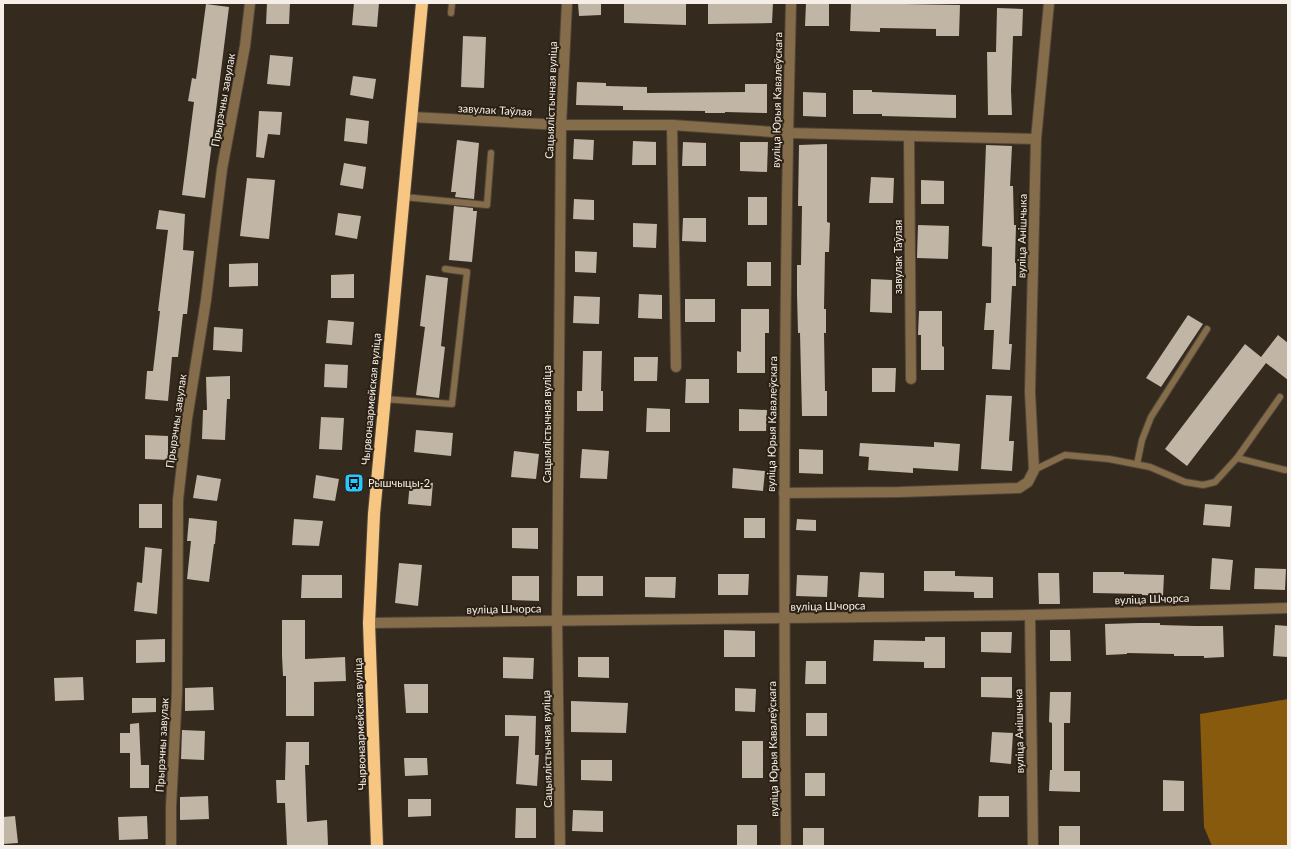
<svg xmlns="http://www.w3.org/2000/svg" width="1291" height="849" viewBox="0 0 1291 849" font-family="Lato,sans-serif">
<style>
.forest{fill:#875a0d}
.building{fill:#c1b5a5}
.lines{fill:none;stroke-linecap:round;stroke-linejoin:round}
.lane-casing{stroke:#4f463a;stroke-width:8}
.street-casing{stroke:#4f463a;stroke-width:12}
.highway-casing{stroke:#4f463a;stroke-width:14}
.lane{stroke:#856c4a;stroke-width:6}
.street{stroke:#856c4a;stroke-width:10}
.highway{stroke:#f8c683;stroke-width:12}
.labels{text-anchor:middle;stroke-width:4;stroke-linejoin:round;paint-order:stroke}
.street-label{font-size:11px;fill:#f6efe7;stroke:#2a2014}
.poi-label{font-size:11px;fill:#f6efe7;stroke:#2a2014;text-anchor:start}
</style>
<rect width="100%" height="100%" fill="#342a1e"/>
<!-- forest -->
<path class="forest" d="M1288,699V846H1212L1204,827L1200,714Z"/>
<!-- building -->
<g class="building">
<path d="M267,3H290L289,24H266Z"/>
<path d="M354,3H379L377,27L352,25Z"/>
<path d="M578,3H601V15L579,16Z"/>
<path d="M624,3H686V25L624,23Z"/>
<path d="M708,3H773L772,23L708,24Z"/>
<path d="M806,3H829V26H805Z"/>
<path d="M851,3L960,5L959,36H936V29L880,28V32L850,31Z"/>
<path d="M206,4L229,7L205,198L182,195L194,102L188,101L192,78L196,79Z"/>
<path d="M997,8L1023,9L1022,36H1013L1011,90L1012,115H988L987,52H996Z"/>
<path d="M463,36L486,37L484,88L461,87Z"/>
<path d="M270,55L293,57L290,86L267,84Z"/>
<path d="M353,76L376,79L373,99L350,95Z"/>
<path d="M577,82L606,83V86L647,87V93L745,92V84H767V113L725,112V113H705V111L623,110V106L576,105Z"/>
<path d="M853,90H872V92L956,95V118L882,116V114H853Z"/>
<path d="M803,92L826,93V117L803,116Z"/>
<path d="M259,111L282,112L280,135L268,134L264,158L256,157Z"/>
<path d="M346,118L369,121L367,144L344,141Z"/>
<path d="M574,139L594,140L593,160L573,159Z"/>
<path d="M457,140L479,143L474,199L455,197L456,192H451Z"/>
<path d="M633,141L656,142V165H632Z"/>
<path d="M683,142L706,143V166H682Z"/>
<path d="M740,142H768L767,172L740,171Z"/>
<path d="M827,144V222L830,223L829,252H825L824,309H826V333H824L825,391H827V416H802L800,333H798L797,294V265H801L802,206H798L799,145Z"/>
<path d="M986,145L1012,146L1010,186H1013L1014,225H1016L1015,263H1016V286H1012L1009,344H1012L1010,370L992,369L994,330H984L986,303H991L992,247L982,246Z"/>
<path d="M344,163L366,167L363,189L340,185Z"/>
<path d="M871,177L894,178L893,203H869Z"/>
<path d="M247,178L275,180L269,239L240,236Z"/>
<path d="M921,180L944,181V204H921Z"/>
<rect x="748" y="197" width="19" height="28"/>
<path d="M574,199L594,200V220L573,219Z"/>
<path d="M454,206L473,208V211H477L472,262L449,260Z"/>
<path d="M159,210L185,214L183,250L194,251L187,314H183L178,357H172L168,401L145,399L147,371H153L160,311H158L168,230L156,229Z"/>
<path d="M338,213L361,216L357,239L335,235Z"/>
<path d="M683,218H706V242L682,241Z"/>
<path d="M633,223L657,224L656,248L633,247Z"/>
<path d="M918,225L949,226L948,259L917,258Z"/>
<path d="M575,251L597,252L596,273L575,272Z"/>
<rect x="747" y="262" width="24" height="24"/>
<path d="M258,263V286L229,287V264Z"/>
<path d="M354,274V298H331V275Z"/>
<path d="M426,275L448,278L441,346L445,347L439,398L416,395L425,327L420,326Z"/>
<path d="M871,279L892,280V313L870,312Z"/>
<path d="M639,294L662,295V319L638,318Z"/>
<path d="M574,296L600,297L599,324L573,323Z"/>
<rect x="685" y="299" width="30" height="23"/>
<path d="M741,309H769V333H765V373H737V351L741,352Z"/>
<path d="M919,311H942V346L944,347V370H921V335H918Z"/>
<path d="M1188,315L1203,324L1161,387L1146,378Z"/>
<path d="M328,320L354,322L352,345L326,343Z"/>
<path d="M214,327L243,329L242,352L213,350Z"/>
<path d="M1278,335L1288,343V380L1266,363L1187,466L1165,449L1245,344L1261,357Z"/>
<path d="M583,351H602L601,391H603V411H577V391H582Z"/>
<path d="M634,357H658L657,381H634Z"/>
<path d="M325,364L348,365L347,388L324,387Z"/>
<path d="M872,368H896L895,392H872Z"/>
<path d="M230,376V399H227L225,440L202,439L203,410H207L206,377Z"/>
<path d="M686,379H709V403H685Z"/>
<path d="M986,395L1012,396L1009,441H1014L1012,471L981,469Z"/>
<path d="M647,408L670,409V432H646Z"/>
<path d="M739,409L767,410L766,431H739Z"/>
<path d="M321,417L344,418L342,450L319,449Z"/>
<path d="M416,430L453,433L451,456L414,452Z"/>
<path d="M145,435L168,436V460L145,459Z"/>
<path d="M934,442L960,444L958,471L913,468V473L868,470L869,457L859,456L860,443L934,447Z"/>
<path d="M582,449L609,451L607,479L580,478Z"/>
<path d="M799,449L823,450V474L799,473Z"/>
<path d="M514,451L539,454L536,479L511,477Z"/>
<path d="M733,468L765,471L763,491L732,488Z"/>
<path d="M197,475L221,479L217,501L193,498Z"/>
<path d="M316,475L339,479L335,501L313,498Z"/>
<path d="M410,481L433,483L431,506L408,504Z"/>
<rect x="139" y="504" width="23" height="24"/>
<path d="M1205,504L1232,506L1230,527L1203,525Z"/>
<path d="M189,518L217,521L215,544H214L209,582L187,579L191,541H187Z"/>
<rect x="744" y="518" width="21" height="20"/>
<path d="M294,519L323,521L319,546L292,545Z"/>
<path d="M797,519L816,520V531L796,530Z"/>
<path d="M512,528H538V549L512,548Z"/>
<path d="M145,547L162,549L157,614L134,611L137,582L142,583Z"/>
<path d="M1212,558L1233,560L1230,590L1210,589Z"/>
<path d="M399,563L422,565L418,606L395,603Z"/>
<path d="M1255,568L1286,569L1285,590L1254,589Z"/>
<path d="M924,571H955V576L993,577V598H974V592L924,591Z"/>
<path d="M860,572L884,573V598L858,597Z"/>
<path d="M1093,572H1124V574L1164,575L1163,596L1142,595V594L1093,593Z"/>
<path d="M1038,573H1059L1060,604H1039Z"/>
<path d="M718,574H749L748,595H718Z"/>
<path d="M302,575H342V598H301Z"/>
<path d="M797,575L828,576L827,597L796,596Z"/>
<path d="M512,576H539V601L512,600Z"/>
<rect x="577" y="576" width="26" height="20"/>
<path d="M645,577H676L675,598L645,597Z"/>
<path d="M282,620H305V659L345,657L346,681L314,682V716H286V676H283L282,656Z"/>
<path d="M1139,623H1160V625L1195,626H1223L1224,657L1204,658V656H1174V654L1127,653V654L1106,655L1105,624Z"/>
<path d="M1275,625L1288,626V657L1273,656Z"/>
<path d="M724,630L755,631V657H724Z"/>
<path d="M1050,630H1070L1071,661H1050Z"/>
<path d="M981,632H1012L1011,653L981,652Z"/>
<path d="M925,637H945V668H924V662L873,661L874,640L925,641Z"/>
<path d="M165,639V662L136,663V640Z"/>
<path d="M503,657L534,658L533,679L503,678Z"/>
<path d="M578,657H609V678L578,677Z"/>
<path d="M806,661H826V684H805Z"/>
<path d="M83,677L84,700L55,701L54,678Z"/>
<path d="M981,677H1012V698L981,697Z"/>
<path d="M404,684H428V713H406Z"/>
<path d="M213,687L214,710L185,711V688Z"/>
<path d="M735,688L756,689L755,712L735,711Z"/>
<path d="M1050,692H1071L1070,723H1064V771H1080V792L1049,791L1050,770H1052V723L1049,722Z"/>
<path d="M132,698H156V712L132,713Z"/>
<path d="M571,701L628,703L626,733L571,732Z"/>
<rect x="806" y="713" width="21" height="23"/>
<path d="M505,715L536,716L535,755H539L537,786L516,784L519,736H505Z"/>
<path d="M139,723L141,765H149V788H130V753H120V733H130V724Z"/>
<path d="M182,730L205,731L204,760L181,759Z"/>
<path d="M992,732L1013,733L1011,764L990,762Z"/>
<rect x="742" y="741" width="21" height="37"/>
<path d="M286,742H309V765H305L307,822L327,820L328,845L287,846L285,803H277L276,780H285Z"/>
<path d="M404,758H427L428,775L405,776Z"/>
<path d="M581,760H612V781L581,780Z"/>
<rect x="805" y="773" width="20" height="23"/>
<path d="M1163,780L1184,781V811H1163Z"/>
<path d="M208,796L209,819L180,820V797Z"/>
<path d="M979,796H1009V817H978Z"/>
<path d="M408,799H431V816L408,817Z"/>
<path d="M516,808H536V838H515Z"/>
<path d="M573,810L603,811V832L572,831Z"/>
<path d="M15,816L18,843L3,844V817Z"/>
<path d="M147,816L148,839L119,840L118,817Z"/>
<rect x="737" y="825" width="20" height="21"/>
<rect x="1059" y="826" width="21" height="20"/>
<rect x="803" y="828" width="21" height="18"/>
</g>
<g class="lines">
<defs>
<g id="lane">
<path d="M451,13L452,3"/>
<path d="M404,197L487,205L491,153"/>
<path d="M384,399L452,404L467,272L445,269"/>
<path d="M1237,458L1280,397"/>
<path d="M1137,464L1142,440L1151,417L1207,329"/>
<path d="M1034,470L1065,455L1109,459L1150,467L1185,482L1203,485L1215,482L1237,458L1285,470"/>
</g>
<g id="street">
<path d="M412,117L561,125H672L788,133L1036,139"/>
<path d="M672,125L676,367"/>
<path d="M909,136L911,379"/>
<path d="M784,493L900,492L1019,488L1028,482L1034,470L1030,392L1036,139L1049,3"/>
<path d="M1030,615L1033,846"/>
<path d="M369,623L1030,615L1288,608"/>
<path d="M171,846V807L177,692L178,500L187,419L206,300L222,169L245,46L250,3"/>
<path d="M560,846L557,620L561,125L567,3"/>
<path d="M786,846C783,565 784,284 791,3"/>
</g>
<path id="highway" d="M377,846L369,623L374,514L422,3"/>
</defs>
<!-- lane casing -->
<use href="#lane" class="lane-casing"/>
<!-- street casing -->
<use href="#street" class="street-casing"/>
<!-- highway casing -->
<use href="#highway" class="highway-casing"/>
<!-- lane -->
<use href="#lane" class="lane"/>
<!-- street -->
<use href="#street" class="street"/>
<!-- highway -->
<use href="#highway" class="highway"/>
</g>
<!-- icons -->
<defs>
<symbol id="bus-square" viewBox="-11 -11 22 22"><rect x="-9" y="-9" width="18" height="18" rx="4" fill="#27c8ff" stroke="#2a2014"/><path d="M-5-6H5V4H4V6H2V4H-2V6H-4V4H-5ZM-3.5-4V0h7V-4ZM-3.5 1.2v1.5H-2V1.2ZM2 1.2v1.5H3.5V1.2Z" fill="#111"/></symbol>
</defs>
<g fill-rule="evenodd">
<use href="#bus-square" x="343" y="472" width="22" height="22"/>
</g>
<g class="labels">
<!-- street labels -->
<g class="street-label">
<text transform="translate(223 100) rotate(-80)" y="4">Прырэчны завулак</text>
<text transform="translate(551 100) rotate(-88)" y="4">Сацыялістычная вуліца</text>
<text transform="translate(777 100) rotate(-89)" y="4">вуліца Юрыя Кавалеўскага</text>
<text transform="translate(495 110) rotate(3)" y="4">завулак Таўлая</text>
<text transform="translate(1022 236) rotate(-89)" y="4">вуліца Анішчыка</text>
<text transform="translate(898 257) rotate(-90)" y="4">завулак Таўлая</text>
<text transform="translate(371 399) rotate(-85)" y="4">Чырвонаармейская вуліца</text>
<text transform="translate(176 421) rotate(-82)" y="4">Прырэчны завулак</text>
<text transform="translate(547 424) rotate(-90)" y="4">Сацыялістычная вуліца</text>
<text transform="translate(772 424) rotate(-89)" y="4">вуліца Юрыя Кавалеўскага</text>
<text transform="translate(1152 599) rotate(-2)" y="4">вуліца Шчорса</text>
<text transform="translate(828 606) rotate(-1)" y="4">вуліца Шчорса</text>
<text transform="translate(504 609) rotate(-1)" y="4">вуліца Шчорса</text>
<text transform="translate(360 724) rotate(-92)" y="4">Чырвонаармейская вуліца</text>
<text transform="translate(1019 731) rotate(-91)" y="4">вуліца Анішчыка</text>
<text transform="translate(162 745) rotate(-87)" y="4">Прырэчны завулак</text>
<text transform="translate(547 749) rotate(-91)" y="4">Сацыялістычная вуліца</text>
<text transform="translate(773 749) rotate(-91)" y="4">вуліца Юрыя Кавалеўскага</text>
</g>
<!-- poi labels -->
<g class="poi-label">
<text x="368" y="487">Рышчыцы-2</text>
</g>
</g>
<!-- border -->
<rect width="1291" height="849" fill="none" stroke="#f6efe7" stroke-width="8"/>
</svg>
